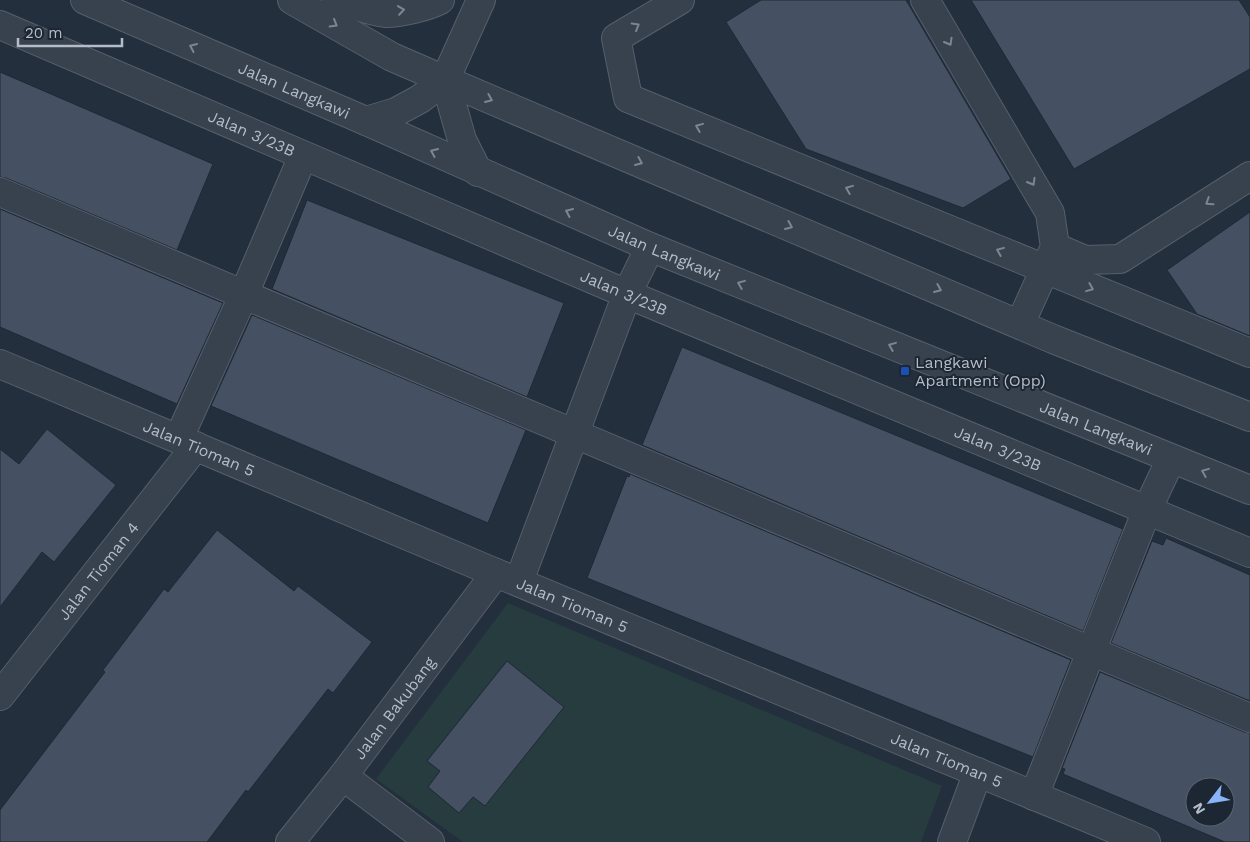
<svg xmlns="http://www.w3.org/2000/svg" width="1250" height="842" viewBox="0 0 1250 842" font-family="'Work Sans',sans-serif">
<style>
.green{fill:#263c3f}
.building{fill:#455162;stroke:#1f2835;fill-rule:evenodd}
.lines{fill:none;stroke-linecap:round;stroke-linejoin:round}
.minor-casing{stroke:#565f6c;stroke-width:30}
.minor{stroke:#38414e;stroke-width:28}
.oneway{stroke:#7c8592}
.transit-dot{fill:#1a4fb4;stroke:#1d2633;stroke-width:2}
.labels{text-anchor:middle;stroke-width:4;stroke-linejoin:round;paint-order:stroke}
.street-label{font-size:16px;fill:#b4bcc9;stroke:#1d2633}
.poi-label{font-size:16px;fill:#b4bcc9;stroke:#1d2633;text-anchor:start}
</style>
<rect width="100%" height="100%" fill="#242f3e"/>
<!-- green -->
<path class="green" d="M508,603L942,786L921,842H463L376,779Z"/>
<!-- building -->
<g class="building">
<path d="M761,0H906L1011,179L963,208L806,149L726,22Z"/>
<path d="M971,0H1239L1250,17V69L1074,169Z"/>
<path d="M0,72L213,164L177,250L6,178L0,177Z"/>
<path d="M307,200L564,303L527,397L272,289Z"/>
<path d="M0,209L223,303L177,404L0,327Z"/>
<path d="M1250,212V336L1197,314L1167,270Z"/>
<path d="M252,315L526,430L488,523L211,406Z"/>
<path d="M682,347L1123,529L1083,631L642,445Z"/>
<path d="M47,429L116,485L54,562L42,552L0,607V449L19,464Z"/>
<path d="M630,474L1071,660L1033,757L587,578L627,476L629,477Z"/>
<path d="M217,530L294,591L298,586L372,642L333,693L328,689L248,792L246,790L207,842H0V810L105,672L103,670L164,589L168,592Z"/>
<path d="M1166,538L1250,575V701L1111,643L1152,541L1163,545Z"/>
<path d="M507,661L564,707L485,806L473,797L459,813L428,787L440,771L427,761Z"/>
<path d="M1100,672L1244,732L1250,733V842H1225L1063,774L1065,769L1062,768ZM1195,787H1225V817H1195Z"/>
</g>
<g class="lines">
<defs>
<g id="minor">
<path id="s1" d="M85,0L366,121L650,247L1250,490"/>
<path d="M292,0L392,57L445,80L1053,339L1250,417"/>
<path d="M336,0C350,4 373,12 386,13C400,13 427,7 440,0"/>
<path d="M680,0L616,38L628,98L1250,353"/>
<path d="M925,0L1050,213L1055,247L1020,324"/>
<path id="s2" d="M0,25L627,294L1250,553"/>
<path d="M445,80L462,140L478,172"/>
<path d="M366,121L396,112L420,99L445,80L481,0"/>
<path d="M0,192L1250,718"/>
<path d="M1055,247L1085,260L1120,259L1250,176"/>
<path id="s3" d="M0,364L496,573L1146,842"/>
<path d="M179,438L244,294L303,156"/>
<path d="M519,581L627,294L650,247"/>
<path id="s4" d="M0,696L196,446"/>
<path d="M343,776L430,842"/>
<path d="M1034,796L1147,510L1171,459"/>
<path id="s5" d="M290,842L343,776L496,573"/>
<path d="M952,842L978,772"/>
</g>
</defs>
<!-- minor casing -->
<use href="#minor" class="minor-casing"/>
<!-- minor -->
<use href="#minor" class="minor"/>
</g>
<!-- one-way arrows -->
<defs><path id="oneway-chevron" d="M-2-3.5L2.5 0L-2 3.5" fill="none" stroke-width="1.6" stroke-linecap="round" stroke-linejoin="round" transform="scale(1.25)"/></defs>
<g class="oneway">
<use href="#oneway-chevron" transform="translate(401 10) rotate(-8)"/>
<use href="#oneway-chevron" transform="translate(334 24) rotate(30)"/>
<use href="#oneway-chevron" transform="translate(636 26) rotate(-30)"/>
<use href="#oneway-chevron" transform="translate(949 42) rotate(60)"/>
<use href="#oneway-chevron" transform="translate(193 47) rotate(-156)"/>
<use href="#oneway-chevron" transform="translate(489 99) rotate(23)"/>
<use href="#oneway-chevron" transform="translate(699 127) rotate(-158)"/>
<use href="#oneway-chevron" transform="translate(434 152) rotate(-156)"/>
<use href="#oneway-chevron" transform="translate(639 162) rotate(23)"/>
<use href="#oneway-chevron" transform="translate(1032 182) rotate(60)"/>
<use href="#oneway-chevron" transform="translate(849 189) rotate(-158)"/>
<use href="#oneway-chevron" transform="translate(1209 202) rotate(147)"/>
<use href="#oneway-chevron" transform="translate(569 212) rotate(-156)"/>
<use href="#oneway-chevron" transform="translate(789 226) rotate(23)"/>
<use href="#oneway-chevron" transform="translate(1000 251) rotate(-158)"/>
<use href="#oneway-chevron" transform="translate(741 284) rotate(-158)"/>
<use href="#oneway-chevron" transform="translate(1090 288) rotate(22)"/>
<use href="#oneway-chevron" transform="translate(938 289) rotate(23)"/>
<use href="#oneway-chevron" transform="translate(892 346) rotate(-158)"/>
<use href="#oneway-chevron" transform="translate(1205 472) rotate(-158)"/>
</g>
<!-- markers -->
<rect class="transit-dot" x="900" y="366" width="10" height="10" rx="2.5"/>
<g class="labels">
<!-- street labels -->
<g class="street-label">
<text dy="6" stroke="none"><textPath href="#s1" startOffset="228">Jalan Langkawi</textPath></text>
<text dy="6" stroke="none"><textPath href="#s2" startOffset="274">Jalan 3/23B</textPath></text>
<text dy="6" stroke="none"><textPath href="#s1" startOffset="632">Jalan Langkawi</textPath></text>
<text dy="6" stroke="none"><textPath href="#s2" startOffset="679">Jalan 3/23B</textPath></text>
<text dy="6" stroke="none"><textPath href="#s1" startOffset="1098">Jalan Langkawi</textPath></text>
<text dy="6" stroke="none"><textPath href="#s3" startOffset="216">Jalan Tioman 5</textPath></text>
<text dy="6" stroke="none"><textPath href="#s2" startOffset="1084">Jalan 3/23B</textPath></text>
<text dy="6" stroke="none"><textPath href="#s4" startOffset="159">Jalan Tioman 4</textPath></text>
<text dy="6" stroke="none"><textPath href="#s3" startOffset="621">Jalan Tioman 5</textPath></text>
<text dy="6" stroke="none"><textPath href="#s5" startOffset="170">Jalan Bakubang</textPath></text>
<text dy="6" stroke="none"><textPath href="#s3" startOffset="1026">Jalan Tioman 5</textPath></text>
</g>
<!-- poi labels -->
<g class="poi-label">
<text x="915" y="368">Langkawi<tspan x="915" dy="18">Apartment (Opp)</tspan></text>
</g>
</g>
<!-- north arrow -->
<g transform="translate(1210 802) rotate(239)"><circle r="24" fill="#1d2633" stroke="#59626f"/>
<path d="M0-4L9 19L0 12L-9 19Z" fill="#8ab4f8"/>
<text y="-8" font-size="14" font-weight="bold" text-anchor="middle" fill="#b4bcc9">N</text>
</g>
<!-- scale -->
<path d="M18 38v8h104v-8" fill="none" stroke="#b4bcc9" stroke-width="2.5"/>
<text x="25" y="38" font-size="15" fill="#b4bcc9" stroke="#1d2633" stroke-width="4" paint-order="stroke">20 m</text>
</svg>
